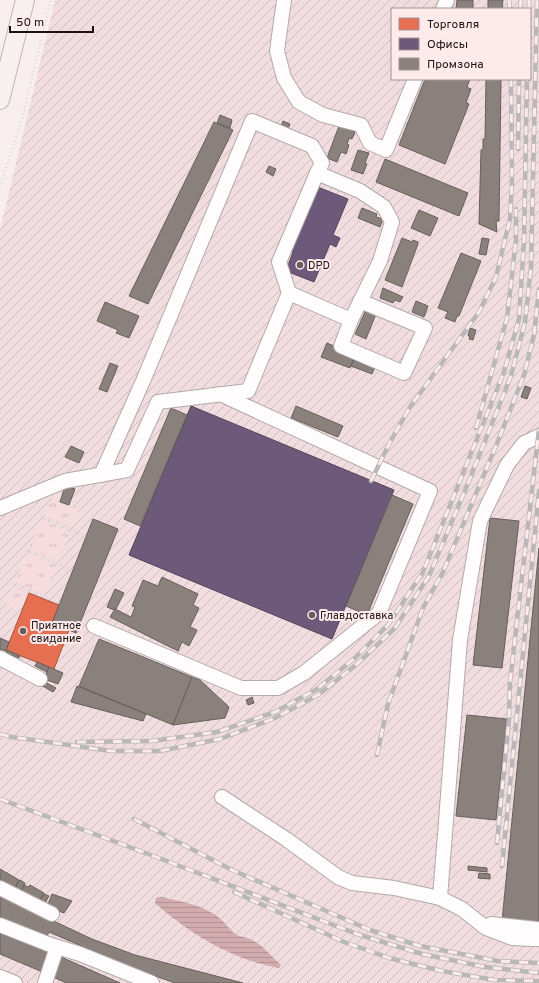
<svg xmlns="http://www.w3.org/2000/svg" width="539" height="983" viewBox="0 0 539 983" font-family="Overpass,sans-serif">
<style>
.industrial{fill:url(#industrial-furrows);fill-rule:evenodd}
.grass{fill:url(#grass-tufts)}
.water{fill:url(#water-rules)}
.shops{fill:#e76f51;stroke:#a9533e}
.offices{fill:#6d597a;stroke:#54435b}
.industry{fill:#8a817c;stroke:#685f5c}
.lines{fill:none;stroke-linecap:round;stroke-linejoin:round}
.minor-casing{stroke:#b2a9aa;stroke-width:16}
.major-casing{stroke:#c3b3b4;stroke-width:20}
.path{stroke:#d7d4d4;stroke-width:2;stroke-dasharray:1 3;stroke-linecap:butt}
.minor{stroke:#fefcfd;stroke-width:14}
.major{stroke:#f6f0f0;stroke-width:18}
.rail-casing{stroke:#b9b7b7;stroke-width:4.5}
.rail{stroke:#fdeaeb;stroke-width:3;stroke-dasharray:9;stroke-linecap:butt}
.path-bridge{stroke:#d7d4d4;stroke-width:2;stroke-dasharray:1 3;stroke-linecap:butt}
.poi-dot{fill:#675e5f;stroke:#fdeaeb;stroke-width:1.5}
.labels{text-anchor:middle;stroke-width:4;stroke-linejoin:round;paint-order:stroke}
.poi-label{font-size:11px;fill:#191112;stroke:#fdeaeb;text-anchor:start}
</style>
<defs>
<pattern id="industrial-furrows" width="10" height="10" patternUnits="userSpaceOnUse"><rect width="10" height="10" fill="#f1dddf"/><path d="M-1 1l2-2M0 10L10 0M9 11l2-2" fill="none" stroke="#cebdbe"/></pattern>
<pattern id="grass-tufts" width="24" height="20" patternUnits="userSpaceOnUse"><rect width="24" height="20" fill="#f6dcde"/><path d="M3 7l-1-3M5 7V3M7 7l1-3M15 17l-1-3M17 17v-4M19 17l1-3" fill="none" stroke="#d2bcbd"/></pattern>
<pattern id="water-rules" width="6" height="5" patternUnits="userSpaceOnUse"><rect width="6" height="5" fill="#d2abae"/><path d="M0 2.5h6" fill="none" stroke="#b49295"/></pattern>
</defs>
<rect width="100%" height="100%" fill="#f9eeef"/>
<!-- industrial -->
<path class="industrial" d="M55,0H539V983H0V230ZM392,9H530V79H392Z"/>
<!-- grass -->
<g class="grass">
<path d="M56,489L61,491L57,502L79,510L72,527L44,515Z"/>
<path d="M41,520L70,532L58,561L29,549Z"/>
<path d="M27,553L56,565L45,594L15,582Z"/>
<path d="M12,587L27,593L20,610L5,604Z"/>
</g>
<!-- water -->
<path class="water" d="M162,897C182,902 200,904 217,916C224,921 229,929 235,934C240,937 245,937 250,939C262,944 271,956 281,965L279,968C233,960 190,934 155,903L156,898Z"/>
<!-- shops -->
<path class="shops" d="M29,593L59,605L52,623L69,630L54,669L6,650Z"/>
<!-- offices -->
<g class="offices">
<path d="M315,186L348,199L333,235L340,238L336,247L330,244L314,282L286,271L293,252L287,250Z"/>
<path d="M191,406L394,490L332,639L129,555Z"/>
</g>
<!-- industry -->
<g class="industry">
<path d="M457,0H473V9H456Z"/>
<path d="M488,0H503L502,9H488Z"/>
<path d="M425,79H470L467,87L471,89L466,103L469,104L445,164L399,145Z"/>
<path d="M486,79H501L499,221H496L497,232L479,224L481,150H483V139H485Z"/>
<path d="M220,115L232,120L230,128L217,123Z"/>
<path d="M283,121L290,124L288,129L281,126Z"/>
<path d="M214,122L233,130L148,304L129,296Z"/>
<path d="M339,126L355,132L352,139L349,138L347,144L349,145L346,154L341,152L337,162L327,158Z"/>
<path d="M358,150L369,153L365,163L367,164L363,174L351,170Z"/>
<path d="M385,159L468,193L459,216L376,182Z"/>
<path d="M269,166L276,169L273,176L266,172Z"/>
<path d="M362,208L377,214L376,217L383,219L380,227L358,218Z"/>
<path d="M419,210L438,218L430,236L411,228Z"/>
<path d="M402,238L412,242L413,240L418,242V244L402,287L385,280Z"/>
<path d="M482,238L489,239L486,255L479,254Z"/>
<path d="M461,253L481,261L459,316H457L455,322L445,318L448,312L438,308Z"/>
<path d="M383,288L403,297L400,302L395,300L393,303L380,298Z"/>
<path d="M416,301L428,306L424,317L412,312Z"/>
<path d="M105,302L139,316L129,338L116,333L118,330L97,321Z"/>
<path d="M366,310L376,314L366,339L355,334Z"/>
<path d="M470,328L476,330L473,340L469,339L470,336H468Z"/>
<path d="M327,343L355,355L350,368L321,357Z"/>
<path d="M356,355L376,364L372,374L351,366Z"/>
<path d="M110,363L118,366L107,392L99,389Z"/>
<path d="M525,386L531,388L527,399L521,397Z"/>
<path d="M296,406L343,426L338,437L291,418Z"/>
<path d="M171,408L187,415L140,526L124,519Z"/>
<path d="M71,446L84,452L79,463L65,457Z"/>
<path d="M65,486L75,489L69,505L60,502Z"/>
<path d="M392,495L413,504L367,615L346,606Z"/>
<path d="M490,518L519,521L502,668L473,665Z"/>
<path d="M93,519L118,529L76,633L52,623Z"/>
<path d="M539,548V925L502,921Z"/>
<path d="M162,577L198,594L193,605L199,608L190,627L197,630L189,646L182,642L178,651L110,617L115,609L131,617L135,607L132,606L143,580L158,586Z"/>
<path d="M115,589L124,593L116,609H115L114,610L107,607Z"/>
<path d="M0,638L9,642L6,651L0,649Z"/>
<path d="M99,639L192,677L173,725L79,686Z"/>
<path d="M7,650L20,656L19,658L6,653Z"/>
<path d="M37,662L49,667L47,672L35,666Z"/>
<path d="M49,667L63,673L58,684L44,679Z"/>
<path d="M192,677L200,680L229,707L225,718L173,725Z"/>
<path d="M43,681L56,688L53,692L41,685Z"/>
<path d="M77,686L146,714L143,721L71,702Z"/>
<path d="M252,697L254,703L248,705L246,700Z"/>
<path d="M467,715L507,719L496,820L456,816Z"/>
<path d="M468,866L487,868V872L468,870Z"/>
<path d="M0,869L19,880L13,891L0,882Z"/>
<path d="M479,873L490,874V879L478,878Z"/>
<path d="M20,880L25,883L20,893L14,890Z"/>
<path d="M24,885L28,887L30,885L44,893L38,903L20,893Z"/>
<path d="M44,894L49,896L44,905L39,902Z"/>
<path d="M52,894L72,901L64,913L47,907Z"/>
<path d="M0,896L92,939L135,955L243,983H175L130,967L49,932L46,938L0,917Z"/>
<path d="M0,931L54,954L45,973L0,954Z"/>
<path d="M61,957L120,983H66L53,977Z"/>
</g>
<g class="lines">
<defs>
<g id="minor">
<path d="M284,0L277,51L284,78L299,102L323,115L361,125L370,143L386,150L415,79"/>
<path d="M443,9L447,0"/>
<path d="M351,320L341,346L404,373L425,328L360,301"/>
<path d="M101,475L143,381L252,121L312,146L322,163L317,173"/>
<path d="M0,508L65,481L127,470L158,402L248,391L289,293L279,262L317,173L360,191L384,207L392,222L380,261L351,320L289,293"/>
<path d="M94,626L241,688H278L304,673L379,613L430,491L220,394"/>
<path d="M0,658L40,679"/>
<path d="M222,797L286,839L338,877L352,883L394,888L440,898L462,909L486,928L512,938L531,939H539"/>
<path d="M0,888L52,914"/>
<path d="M440,898L460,640L480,521L507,465L524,443L539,436"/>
<path d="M491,924L537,929"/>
<path d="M0,925L48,944L80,954L152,983"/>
<path d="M0,977L15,983"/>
<path d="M45,983L57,947"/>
</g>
<path id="major" d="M0,100L25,0"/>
</defs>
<!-- minor casing -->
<use href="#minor" class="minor-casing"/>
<!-- major casing -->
<use href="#major" class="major-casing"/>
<!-- path -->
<g class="path">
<path d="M0,187L23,116L51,0"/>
<path d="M41,517L86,536"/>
<path d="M27,551L73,570"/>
<path d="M14,584L60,603"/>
</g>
<!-- minor -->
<use href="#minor" class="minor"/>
<!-- major -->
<use href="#major" class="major"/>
<defs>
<g id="rail">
<path d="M509,0L510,9"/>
<path d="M520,9L521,0"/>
<path d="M529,9V0"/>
<path d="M518,149L519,79"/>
<path d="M476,428L507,318L516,240V209"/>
<path d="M371,481L389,444L410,407L479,312L496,277L510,219L512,182L511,79"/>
<path d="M0,734L12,737L111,751H160L220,739L275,718L318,695L357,664L395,628L429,576L469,481L511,376L525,322L531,267L537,0"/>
<path d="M77,742L152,741L217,732L275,712L317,689L355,658L388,625L423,572L504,372L519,319L524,240L527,79"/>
<path d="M377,755L388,704L423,608L443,572L498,441L524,375L534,335L539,289"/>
<path d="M0,799L151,855L357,934L422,954L485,967L539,973"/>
<path d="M134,819L232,870L370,930L420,946L498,961L539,963"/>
<path d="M497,843L509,718L510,682L539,429"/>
<path d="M502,866L539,491"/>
<path d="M234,892L344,942L389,958L442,971L494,980L539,981"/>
</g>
</defs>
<!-- rail casing -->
<use href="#rail" class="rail-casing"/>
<!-- rail -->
<use href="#rail" class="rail"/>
<!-- path-bridge -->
<path class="path-bridge" d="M537,0L539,1"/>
</g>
<!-- markers -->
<g class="poi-dot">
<circle cx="300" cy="265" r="4"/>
<circle cx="312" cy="615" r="4"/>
<circle cx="23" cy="631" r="4"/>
</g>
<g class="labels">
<!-- poi labels -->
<g class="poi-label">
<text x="308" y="269">DPD</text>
<text x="320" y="619">Главдоставка</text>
<text x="31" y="629">Приятное<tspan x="31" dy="13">свидание</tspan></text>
</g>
</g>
<!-- legend -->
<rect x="391" y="8" width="140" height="72" fill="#fdeaeb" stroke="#a29394"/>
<rect x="399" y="18" width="20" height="12" fill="#e76f51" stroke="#a29394"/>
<text x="427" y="28" font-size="12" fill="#191112">Торговля</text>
<rect x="399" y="38" width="20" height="12" fill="#6d597a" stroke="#a29394"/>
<text x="427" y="48" font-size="12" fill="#191112">Офисы</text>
<rect x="399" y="58" width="20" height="12" fill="#8a817c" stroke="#a29394"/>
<text x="427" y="68" font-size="12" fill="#191112">Промзона</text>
<!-- scale -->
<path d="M10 26v6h83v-6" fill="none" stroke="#191112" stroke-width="2"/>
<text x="16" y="26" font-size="12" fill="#191112" stroke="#fdeaeb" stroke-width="3" paint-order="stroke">50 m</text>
</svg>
